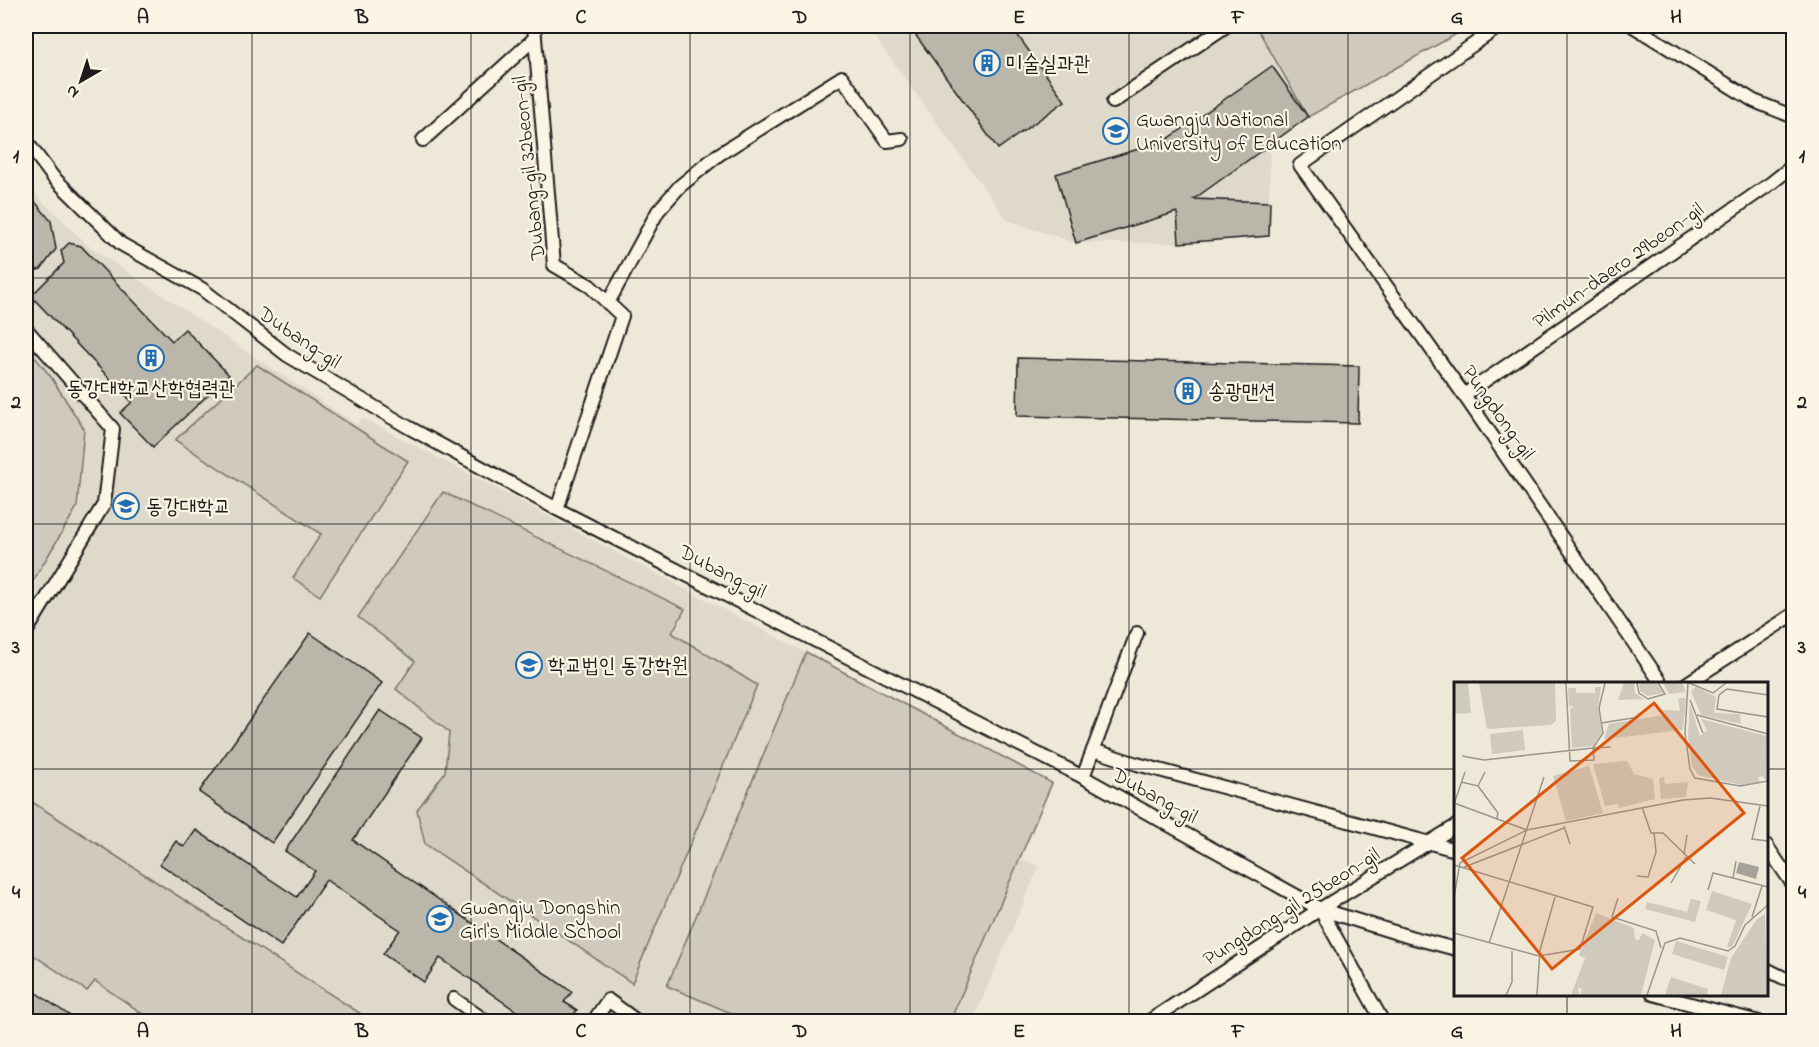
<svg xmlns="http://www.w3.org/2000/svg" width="1819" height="1047" viewBox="0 0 1819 1047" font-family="'Indie Flower','Poor Story',sans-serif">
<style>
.built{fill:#ded9cb}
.green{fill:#cfcabd;stroke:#76736c;stroke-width:1.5}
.building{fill:#bab6aa;stroke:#1c1c1c;stroke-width:1.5}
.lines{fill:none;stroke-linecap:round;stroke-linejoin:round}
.lane-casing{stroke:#1c1c1c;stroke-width:16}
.lane{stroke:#fcf5e5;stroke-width:12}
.grid{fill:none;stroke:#1c1c1c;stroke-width:1.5;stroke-opacity:0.55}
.labels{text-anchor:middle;stroke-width:4.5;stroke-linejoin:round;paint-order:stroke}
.poi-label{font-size:21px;fill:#1c1c1c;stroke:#fcf5e5;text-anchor:start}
.street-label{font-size:21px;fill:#1c1c1c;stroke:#fcf5e5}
.inset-road{fill:none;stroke:#9a968d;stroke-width:1.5}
.view{fill:#de560d;fill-opacity:0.15;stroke:#de560d;stroke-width:3}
.inset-edge{fill:none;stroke:#1c1c1c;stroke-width:3}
.neatline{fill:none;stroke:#1c1c1c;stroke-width:2}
.grid-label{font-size:20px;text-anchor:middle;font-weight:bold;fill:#1c1c1c}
</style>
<rect width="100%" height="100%" fill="#eee8d9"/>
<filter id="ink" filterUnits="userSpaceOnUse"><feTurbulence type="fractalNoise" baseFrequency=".0167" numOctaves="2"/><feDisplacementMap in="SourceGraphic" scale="12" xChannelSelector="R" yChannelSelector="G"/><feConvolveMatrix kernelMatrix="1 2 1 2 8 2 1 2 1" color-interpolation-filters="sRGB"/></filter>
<g filter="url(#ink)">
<!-- built -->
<g class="built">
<path d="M867,26H1468L1308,117L1270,144L1269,236L1179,243H1076L1007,220Z"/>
<path d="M26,178L41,200L90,247L357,425L363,418L1052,783L1021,859L1039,866L973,1021H26Z"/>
</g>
<!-- green -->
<g class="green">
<path d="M1256,26H1471L1308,117Z"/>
<path d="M26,346L51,377L84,429L77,507L26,593Z"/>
<path d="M257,365L408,461L320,596L293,578L321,534L175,440Z"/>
<path d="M443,492L685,609L672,633L757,685L632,983L425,844L417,810L445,772L449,732L396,689L415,661L358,617Z"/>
<path d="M806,652L1052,783L950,1021H750L667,986Z"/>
<path d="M26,798L372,1021H153L95,981L87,991L26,950Z"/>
</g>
<!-- building -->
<g class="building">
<path d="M909,26H1011L1065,101L998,149Z"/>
<path d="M1272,66L1308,117L1194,199L1270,202L1269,236L1179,243L1177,212L1076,243L1056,174L1165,141Z"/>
<path d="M26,191L51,221L56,249L41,269L26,273Z"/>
<path d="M69,243L81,246L172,341L185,329L229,375L153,447L120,413L132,402L31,296L64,263L61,251Z"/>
<path d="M1018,358L1359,366L1358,423L1017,416Z"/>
<path d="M310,633L382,683L272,843L199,792Z"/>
<path d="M380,710L422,738L353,840L572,992L564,1002L577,1010L569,1022H532L440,958L424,982L383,954L400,930L326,880L281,946L160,864L176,841L184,847L196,830L297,897L315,871L285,851Z"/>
<path d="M26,986L79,1022H26Z"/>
</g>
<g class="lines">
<defs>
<g id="lane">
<path d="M534,26L554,265L590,286L622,316L557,509"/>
<path d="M1500,26L1300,165L1464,395L1662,684"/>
<path d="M1633,26L1754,101L1794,117"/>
<path d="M1113,102L1226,26"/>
<path d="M423,140L535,38"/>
<path d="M26,141L53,177L121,244L202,289L287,355L408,427L557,509L1083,777L1320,909L1410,937L1456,949"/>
<path d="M608,303L658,211L680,186L718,155L842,77L887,141L902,139"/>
<path d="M26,329L113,429L104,504L26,632"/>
<path d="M1464,395L1770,184L1794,165"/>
<path d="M1686,684L1794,614"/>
<path d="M1093,750L1137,764L1456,850"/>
<path d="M1083,777L1137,633"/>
<path d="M1766,845L1794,886"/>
<path d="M1320,909L1383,1022"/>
<path d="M1766,969L1784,978L1794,980"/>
<path d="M1653,994L1759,1022"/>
<path d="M454,999L487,1022"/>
<path d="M593,1022L608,1000L638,1022"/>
<path d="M1148,1022L1320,909L1456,826"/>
</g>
</defs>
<!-- lane casing -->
<use href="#lane" class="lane-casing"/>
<!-- lane -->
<use href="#lane" class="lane"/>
</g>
</g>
<!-- grid -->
<path class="grid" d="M252,26V1022M471,26V1022M690,26V1022M910,26V1022M1129,26V1022M1348,26V1022M1567,26V684M26,278H1794M26,524H1794M26,769H1456M1766,769H1794M1567,994V1022"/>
<!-- icons -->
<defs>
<symbol id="building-ring" viewBox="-11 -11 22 22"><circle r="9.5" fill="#fcf5e5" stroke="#1f6fb2" stroke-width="1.5"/><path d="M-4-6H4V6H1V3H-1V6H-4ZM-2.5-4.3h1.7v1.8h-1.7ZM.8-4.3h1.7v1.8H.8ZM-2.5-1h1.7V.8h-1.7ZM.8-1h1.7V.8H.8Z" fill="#1f6fb2"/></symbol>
<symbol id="university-ring" viewBox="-11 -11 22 22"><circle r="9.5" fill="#fcf5e5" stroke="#1f6fb2" stroke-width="1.5"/><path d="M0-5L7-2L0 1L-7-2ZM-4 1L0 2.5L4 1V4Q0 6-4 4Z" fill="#1f6fb2"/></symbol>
<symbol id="school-ring" viewBox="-11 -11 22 22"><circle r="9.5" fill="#fcf5e5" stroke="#1f6fb2" stroke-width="1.5"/><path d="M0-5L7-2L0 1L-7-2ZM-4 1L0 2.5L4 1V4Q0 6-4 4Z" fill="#1f6fb2"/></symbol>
</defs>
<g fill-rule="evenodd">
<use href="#building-ring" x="972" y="48" width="30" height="30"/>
<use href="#university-ring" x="1101" y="116" width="30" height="30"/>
<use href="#building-ring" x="136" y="343" width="30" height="30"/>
<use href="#building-ring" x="1173" y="376" width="30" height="30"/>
<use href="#university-ring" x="111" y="491" width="30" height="30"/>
<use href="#school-ring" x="514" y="650" width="30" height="30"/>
<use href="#school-ring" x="425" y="904" width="30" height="30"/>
</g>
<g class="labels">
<!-- poi labels -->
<g class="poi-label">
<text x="1006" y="70">미술실과관</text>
<text x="1136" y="126">Gwangju National<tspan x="1136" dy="24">University of Education</tspan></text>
<text x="151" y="395" text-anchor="middle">동강대학교산학협력관</text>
<text x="1208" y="398">송광맨션</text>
<text x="146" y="513">동강대학교</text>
<text x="548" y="672">학교법인 동강학원</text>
<text x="460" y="914">Gwangju Dongshin<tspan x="460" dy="24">Girl's Middle School</tspan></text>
</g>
<!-- street labels -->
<g class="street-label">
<text transform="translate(528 168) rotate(-96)" y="7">Dubang-gil 32beon-gil</text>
<text transform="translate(1618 265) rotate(-35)" y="7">Pilmun-daero 29beon-gil</text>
<text transform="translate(300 337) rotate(34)" y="7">Dubang-gil</text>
<text transform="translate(1499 412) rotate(55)" y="7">Pungdong-gil</text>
<text transform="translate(723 571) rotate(27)" y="7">Dubang-gil</text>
<text transform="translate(1155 795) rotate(29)" y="7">Dubang-gil</text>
<text transform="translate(1291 906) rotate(-32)" y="7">Pungdong-gil 25beon-gil</text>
</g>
</g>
<!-- overview -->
<g transform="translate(1454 682)">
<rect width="314" height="314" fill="#eee8d9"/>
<path d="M0,1H14L17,31L0,32ZM25,1H101L102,39L97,43L33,47ZM170,1H180L181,11L190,17L164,18ZM185,1H202L209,11L194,14L186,9ZM209,1H228L232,10L215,12ZM141,5H147L144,26L148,50L139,64L118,66L116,27L120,24H115L114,6H122V11H141ZM242,5L262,15L260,31L286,32L287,42L247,33L237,9ZM224,16H232L229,48L150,57L155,42L211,33L210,28L226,29ZM236,22L246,54L253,48L247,37L313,54L312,98L308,94L304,96L306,101L287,103L244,93L238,84L234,54ZM69,48L71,68L38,72L36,52ZM173,79L180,92L199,97L201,117L165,126L164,122L151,124L139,82ZM135,84L149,131L112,139L99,94ZM210,95L211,102L234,100L232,115L207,117L205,96ZM258,209L298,222L278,265H273L282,238L252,228ZM237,217L247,219L241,240L191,227L193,220L233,230ZM142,231L180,246L181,257L185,258L188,251L201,258L187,313H126L128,307L124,305L125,313H117L131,276L125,273ZM311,232L313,313H267L277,276L303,237ZM222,259L274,275L270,288L218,272ZM217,295L254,307L253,313H211Z" fill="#cfcabd"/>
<path d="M285,180L305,185L302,197L282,191Z" fill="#a7a299"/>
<path class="inset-road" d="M112,1L116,79L140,78L139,66L157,65M183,1L185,11L194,17L211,12L204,1M234,1L231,51L236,87L241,96L286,104L314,99M235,1L259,11L272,1M314,13L273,7L265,13L263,27L314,35M236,18L249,51M243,33L314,52M147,41L185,35M8,74L30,78L139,66L149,51L145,26L151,1M7,100L24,104L31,90M24,104L44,131L43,136M0,121L73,148M0,122L11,90M306,124L298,157L314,159M188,125L197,151H209L241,182M110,144L116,162M230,173L233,153M282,179L279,196L314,205M0,183L139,225L126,267L85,274L0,251M8,186L110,146M183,194L194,195L202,170L200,151M217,201L232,175M254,208L259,191L279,196M0,215L6,181L73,148L229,118L256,116L314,124M164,216L158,235L202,249L207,266M298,235L308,204M35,261L90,95M52,313L58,300V269M83,313L86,268L101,215M193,313L211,261L226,256L274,269L281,264L291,243L314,223"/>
<path class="view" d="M200,21L290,131L98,287L8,176Z"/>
<rect width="314" height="314" class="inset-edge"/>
</g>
<!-- margin -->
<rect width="1819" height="1047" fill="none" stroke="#fcf5e5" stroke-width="66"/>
<!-- north arrow -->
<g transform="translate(81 81) rotate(219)" stroke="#fcf5e5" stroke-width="4.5" paint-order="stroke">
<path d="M0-4.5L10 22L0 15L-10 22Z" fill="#1c1c1c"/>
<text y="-9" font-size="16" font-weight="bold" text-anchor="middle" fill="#1c1c1c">N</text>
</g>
<rect x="33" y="33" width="1753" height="981" class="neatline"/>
<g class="grid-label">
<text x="143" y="23">A</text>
<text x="362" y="23">B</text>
<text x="581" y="23">C</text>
<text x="800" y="23">D</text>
<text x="1019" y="23">E</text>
<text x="1238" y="23">F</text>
<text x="1457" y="23">G</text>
<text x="1676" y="23">H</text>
<text x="16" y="162">1</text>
<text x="1802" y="162">1</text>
<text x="16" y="408">2</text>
<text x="1802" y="408">2</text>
<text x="16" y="653">3</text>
<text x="1802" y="653">3</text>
<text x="16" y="898">4</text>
<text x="1802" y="898">4</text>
<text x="143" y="1037">A</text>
<text x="362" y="1037">B</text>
<text x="581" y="1037">C</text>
<text x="800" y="1037">D</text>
<text x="1019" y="1037">E</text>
<text x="1238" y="1037">F</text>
<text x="1457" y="1037">G</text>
<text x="1676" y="1037">H</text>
</g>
</svg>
